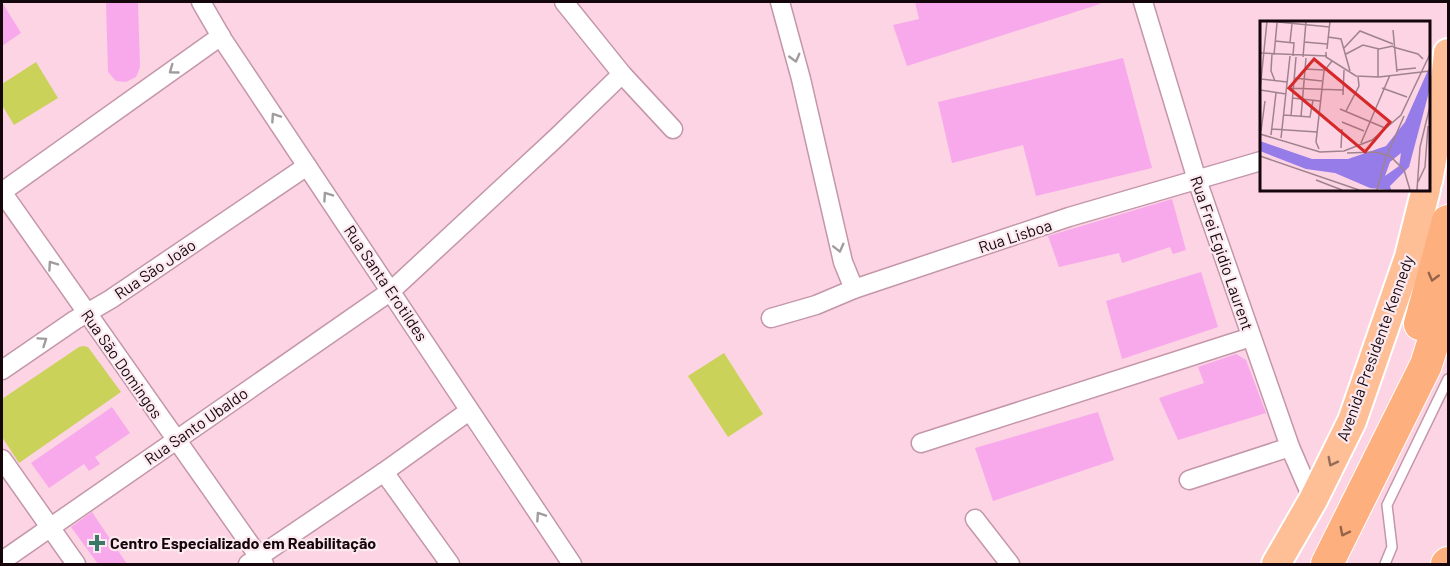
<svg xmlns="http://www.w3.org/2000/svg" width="1450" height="566" viewBox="0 0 1450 566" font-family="Barlow,sans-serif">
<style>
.green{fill:#cbd25a}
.building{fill:#f8a9eb}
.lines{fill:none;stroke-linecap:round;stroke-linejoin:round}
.service-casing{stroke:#c496a9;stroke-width:12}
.minor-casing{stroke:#c496a9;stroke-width:21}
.trunk-casing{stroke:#fff;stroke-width:32}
.motorway-casing{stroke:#fff;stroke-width:34}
.service{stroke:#fff;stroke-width:9}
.minor{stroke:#fff;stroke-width:18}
.trunk{stroke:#febf97;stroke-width:28}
.motorway{stroke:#fdaf7d;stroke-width:32}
.oneway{stroke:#a19b9e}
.oneway2{stroke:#95634a}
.oneway3{stroke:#956c58}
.poi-dot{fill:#3a7967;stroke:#fce8ef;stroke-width:2}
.labels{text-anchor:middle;stroke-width:4.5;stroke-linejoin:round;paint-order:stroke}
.street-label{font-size:16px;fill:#15060c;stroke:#fce8ef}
.poi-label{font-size:16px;font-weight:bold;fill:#15060c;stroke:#fce8ef;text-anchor:start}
.inset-road{fill:none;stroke:#a0828e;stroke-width:1.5}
.view{fill:#d62828;fill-opacity:0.15;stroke:#d62828;stroke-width:3}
.inset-edge{fill:none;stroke:#15060c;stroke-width:3}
</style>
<rect width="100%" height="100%" fill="#fcd4e4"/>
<!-- green -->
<g class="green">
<path d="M36,62L58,98L14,125L2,105V84Z"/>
<path d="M83,346L88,347L121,392L19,463L2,437V399L79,347Z"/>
<path d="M724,353L763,414L728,437L688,376Z"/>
</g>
<!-- building -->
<g class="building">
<path d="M2,2L21,33L2,46Z"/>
<path d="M106,2H138L140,67L136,77L126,82L116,81L108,72Z"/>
<path d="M915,2H1099L1100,4L907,66L893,25L919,19Z"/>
<path d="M1123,58L1152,168L1036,196L1023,145L952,163L938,102Z"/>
<path d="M1172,199L1186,250L1173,254L1170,247L1122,263L1119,253L1059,267L1048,236Z"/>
<path d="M1201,272L1218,327L1122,359L1106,301Z"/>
<path d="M1236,354L1246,360L1266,413L1178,440L1159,398L1204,383L1198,367Z"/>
<path d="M112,407L130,433L95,457L100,464L89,471L84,464L49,488L31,463Z"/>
<path d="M1098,412L1114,460L993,501L975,448Z"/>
<path d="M92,512L127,564H98L71,527Z"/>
</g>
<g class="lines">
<defs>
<path id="service" d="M1385,564L1392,547L1387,505L1448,379"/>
<g id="minor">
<path d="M201,2L223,40L572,564"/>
<path d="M564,2L622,74L673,129"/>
<path d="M780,2L801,79L843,262L854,289"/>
<path d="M1143,2L1197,180L1290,447L1313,500"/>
<path d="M221,36L2,192L264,564"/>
<path d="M771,318L816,305L854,289L1069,217L1261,161"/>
<path d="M2,370L75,320L111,299L307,166"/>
<path d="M921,443L1251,337"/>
<path d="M2,459L76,564"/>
<path d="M384,472L450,564"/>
<path d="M1189,480L1290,447"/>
<path d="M975,519L1010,564"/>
<path d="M2,561L391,291L557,137L622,74"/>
<path d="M248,564L384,472L469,411"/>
</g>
<g id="trunk">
<path d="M1428,181L1442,108L1448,53"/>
<path d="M1276,564L1313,500L1352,421L1409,257L1426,189"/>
</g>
<g id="motorway">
<path d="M1420,324L1448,221"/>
<path d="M1327,564L1426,365L1448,295"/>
<path d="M1447,564L1448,563"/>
</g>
</defs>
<!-- service casing -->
<use href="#service" class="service-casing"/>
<!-- minor casing -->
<use href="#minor" class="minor-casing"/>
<!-- trunk casing -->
<use href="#trunk" class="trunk-casing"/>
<!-- motorway casing -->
<use href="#motorway" class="motorway-casing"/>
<!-- service -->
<use href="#service" class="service"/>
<!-- minor -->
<use href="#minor" class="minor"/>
<!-- trunk -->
<use href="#trunk" class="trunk"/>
<!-- motorway -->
<use href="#motorway" class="motorway"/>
</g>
<!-- one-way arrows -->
<defs><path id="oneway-chevron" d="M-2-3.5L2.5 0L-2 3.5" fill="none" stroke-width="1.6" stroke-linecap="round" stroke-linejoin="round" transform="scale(1.5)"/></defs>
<g class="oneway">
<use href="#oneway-chevron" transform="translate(795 58) rotate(75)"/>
<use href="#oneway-chevron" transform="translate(173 70) rotate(144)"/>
<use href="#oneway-chevron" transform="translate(275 117) rotate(-124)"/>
<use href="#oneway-chevron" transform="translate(327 196) rotate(-125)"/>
<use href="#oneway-chevron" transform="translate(839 248) rotate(76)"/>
<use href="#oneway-chevron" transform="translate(52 265) rotate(-125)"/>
<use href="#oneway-chevron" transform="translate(43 341) rotate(-34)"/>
<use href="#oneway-chevron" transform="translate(540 516) rotate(-124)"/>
</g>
<g class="oneway2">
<use href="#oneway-chevron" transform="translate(1433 277) rotate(105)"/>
<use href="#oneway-chevron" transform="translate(1344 532) rotate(117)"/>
</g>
<use class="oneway3" href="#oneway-chevron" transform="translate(1332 462) rotate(117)"/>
<!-- markers -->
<path class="poi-dot" d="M94 534h6v6h6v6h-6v6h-6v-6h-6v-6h6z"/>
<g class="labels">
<!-- street labels -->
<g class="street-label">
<text transform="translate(1015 236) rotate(-18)" y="6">Rua Lisboa</text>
<text transform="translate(1222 253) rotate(71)" y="6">Rua Frei Egidio Laurent</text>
<text transform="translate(155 269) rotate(-34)" y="6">Rua São João</text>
<text transform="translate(386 283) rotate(56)" y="6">Rua Santa Erotildes</text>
<text transform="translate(1375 348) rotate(-70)" y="6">Avenida Presidente Kennedy</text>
<text transform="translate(122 364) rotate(55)" y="6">Rua São Domingos</text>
<text transform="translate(196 426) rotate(-35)" y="6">Rua Santo Ubaldo</text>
</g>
<!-- poi labels -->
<g class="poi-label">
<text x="110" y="549">Centro Especializado em Reabilitação</text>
</g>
</g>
<!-- overview -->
<g transform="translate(1260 21)">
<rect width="170" height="170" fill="#fcd4e4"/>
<path d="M169,47V71L149,146L130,165L131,169L110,167L75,152L46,148L0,130V120L52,138H88L126,125L145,101ZM141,132L139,145L125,155L130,141Z" fill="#967ce8" fill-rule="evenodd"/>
<path class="inset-road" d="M8,0L70,6M133,9L137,51M68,16L81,18L90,50M15,20L34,22L33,35M30,21L32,3M44,21L67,23M133,26L158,33L163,38M84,27L100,10L133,23M67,28L70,0M66,31V36L96,55L119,56L170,50M0,32L67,35M12,33L11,50L15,60M86,33L103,24L119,28L133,25M14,34L17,2M43,36L46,0M45,48L64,49M136,49L156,47M118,56V28M34,57L62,60M1,58L27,61M27,67L83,69M122,67L147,76M0,69L7,0M0,69L26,73M83,74L84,49M32,77L60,80M80,88L125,107M86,90L99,65L98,55M24,94L50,96L53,79M31,95L36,36M41,96L46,37M82,101L104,110M12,108L57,111M1,110L5,80M0,113L60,131L84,130L112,119L141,94L170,33M11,114L16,72M21,117L30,35M101,122L130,54M81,127L82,108M59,128L56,121L64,50L72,40M87,132L115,131L130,135L144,149L150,169M0,135L99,169M56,159L82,169M158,161L165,146L168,105M117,169L125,139L144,95M157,169L160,126L170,85"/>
<path class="view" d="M54,38L130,101L105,131L29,67Z"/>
<rect width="170" height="170" class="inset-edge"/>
</g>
<!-- border -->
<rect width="1450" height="566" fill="none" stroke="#15060c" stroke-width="6"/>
</svg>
